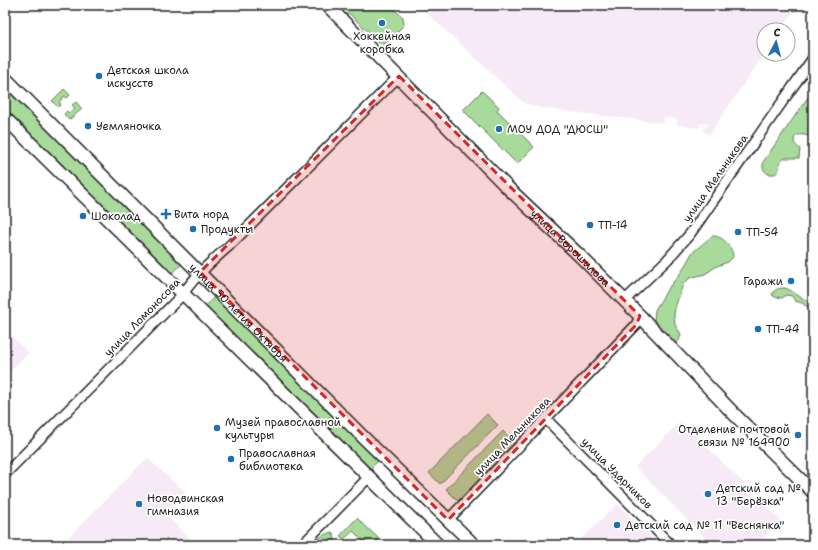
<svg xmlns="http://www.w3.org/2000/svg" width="818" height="550" viewBox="0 0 818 550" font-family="'Shantell Sans',sans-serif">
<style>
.built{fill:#f6eaf6}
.green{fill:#a8da9c;stroke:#627b5c}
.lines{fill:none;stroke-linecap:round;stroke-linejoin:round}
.minor-casing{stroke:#1c1c1c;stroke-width:12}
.major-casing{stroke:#1c1c1c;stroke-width:15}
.minor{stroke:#fff;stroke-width:9}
.major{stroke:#fff;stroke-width:12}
.marked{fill:#d62828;fill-opacity:0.2;stroke:#d62828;stroke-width:3;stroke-dasharray:8 5;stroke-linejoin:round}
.poi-dot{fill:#1f6fb2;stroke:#fff;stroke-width:1.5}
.labels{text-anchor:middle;stroke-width:3.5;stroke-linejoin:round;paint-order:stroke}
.poi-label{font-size:11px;fill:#1c1c1c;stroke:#fff;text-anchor:start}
.street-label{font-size:11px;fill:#1c1c1c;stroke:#fff}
</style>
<rect width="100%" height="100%" fill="#fff"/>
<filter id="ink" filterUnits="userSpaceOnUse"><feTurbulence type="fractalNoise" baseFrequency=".025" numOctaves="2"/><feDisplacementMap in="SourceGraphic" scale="8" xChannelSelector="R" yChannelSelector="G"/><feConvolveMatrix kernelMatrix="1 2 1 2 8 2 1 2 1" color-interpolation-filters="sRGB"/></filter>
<g filter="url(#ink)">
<!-- built -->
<g class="built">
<path d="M418,5H798L781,30H764V54L709,135L702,130L709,124L700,123L699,128L677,125V119L664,117V123L539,108L524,103Z"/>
<path d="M5,330L29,353L5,376Z"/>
<path d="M681,421L781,521L756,545H712L635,467Z"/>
<path d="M147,458L186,493L165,514L196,545H61Z"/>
<path d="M617,504L659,545H575Z"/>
</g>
<!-- green -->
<g class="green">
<path d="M340,5H389L403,17L404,25L386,43L381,44Z"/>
<path d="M5,88L183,263L172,273L5,108Z"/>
<path d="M64,89L70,95L67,98L64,96L59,102L61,104L58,107L52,101Z"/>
<path d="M813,90V133L811,136C806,136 794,131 794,141C794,144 798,147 800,149L799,158H785L780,162C779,167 780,171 775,174H768L763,169V162Z"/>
<path d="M482,91L499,107L497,110L534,147L517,164L463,110Z"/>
<path d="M76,102L82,109L69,120L64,114L67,111L69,113L75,108L72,105Z"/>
<path d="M712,236C722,235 733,247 733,257L728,262L717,266L705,274L690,278L683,284L675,308L674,315L675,325L681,334C680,339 679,342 675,345L656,330L654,320L655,310L667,290L682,271L692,253Z"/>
<path d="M784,288L788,289L813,305V311L802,303L795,301L792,296L786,295L782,298L775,297L772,295C773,290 778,288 784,288Z"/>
<path d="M214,297L380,459L370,469L205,307Z"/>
<path d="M487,414L498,425L440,484L429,473Z"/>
<path d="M503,431L515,443L458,501L446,489Z"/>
<path d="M357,518L379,539L374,545H367L353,531L344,539L340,536Z"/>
<path d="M331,532L333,533L335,538L332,545H306C311,542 327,533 331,532Z"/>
</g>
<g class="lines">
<defs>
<g id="minor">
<path d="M624,301L667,260L690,234L813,58"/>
<path d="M546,419L671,545"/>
<path d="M5,474L183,294C196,275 212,261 229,246L399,76"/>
<path d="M448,520L636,325L640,316"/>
<path d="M302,545L369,477"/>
</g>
<g id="major">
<path id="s1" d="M327,5L507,187L580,256L640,316L734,414L813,492"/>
<path id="s2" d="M5,78L362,436L474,545"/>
<path d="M5,118L438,545"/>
</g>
</defs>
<!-- minor casing -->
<use href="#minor" class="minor-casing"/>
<!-- major casing -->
<use href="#major" class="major-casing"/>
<!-- minor -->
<use href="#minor" class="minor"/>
<!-- major -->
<use href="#major" class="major"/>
</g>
</g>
<!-- marked area -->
<path class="marked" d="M399,76L640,316L636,325L448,520L200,272Z"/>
<!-- markers -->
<g class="poi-dot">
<circle cx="382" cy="23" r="4"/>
<circle cx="99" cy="76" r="4"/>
<circle cx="88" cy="126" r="4"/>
<circle cx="499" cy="129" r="4"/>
<path d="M164 208h4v4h4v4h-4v4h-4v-4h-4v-4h4z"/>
<circle cx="83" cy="216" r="4"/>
<circle cx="590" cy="225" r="4"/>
<circle cx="193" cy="229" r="4"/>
<circle cx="738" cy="232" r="4"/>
<circle cx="791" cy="281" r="4"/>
<circle cx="758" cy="329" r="4"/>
<circle cx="217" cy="428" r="4"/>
<circle cx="798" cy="435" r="4"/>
<circle cx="231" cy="459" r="4"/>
<circle cx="708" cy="494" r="4"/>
<circle cx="139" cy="504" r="4"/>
<circle cx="617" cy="525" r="4"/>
</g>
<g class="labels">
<!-- poi labels -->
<g class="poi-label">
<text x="382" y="40" text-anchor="middle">Хоккейная<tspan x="382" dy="13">коробка</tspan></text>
<text x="107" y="74">Детская школа<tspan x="107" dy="13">искусств</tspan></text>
<text x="96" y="130">Уемляночка</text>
<text x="507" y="133">МОУ ДОД "ДЮСШ"</text>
<text x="174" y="218">Вита норд</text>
<text x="91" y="220">Шоколад</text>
<text x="598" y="229">ТП-14</text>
<text x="201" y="233">Продукты</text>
<text x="746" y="236">ТП-54</text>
<text x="783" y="285" text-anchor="end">Гаражи</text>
<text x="766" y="333">ТП-44</text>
<text x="225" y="426">Музей православной<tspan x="225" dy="13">культуры</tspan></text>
<text x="790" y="433" text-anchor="end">Отделение почтовой<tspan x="790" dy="13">связи № 164900</tspan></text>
<text x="239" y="457">Православная<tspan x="239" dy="13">библиотека</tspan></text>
<text x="716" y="492">Детский сад №<tspan x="716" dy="13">13 "Берёзка"</tspan></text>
<text x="147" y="502">Новодвинская<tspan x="147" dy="13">гимназия</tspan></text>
<text x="625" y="529">Детский сад № 11 "Веснянка"</text>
</g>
<!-- street labels -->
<g class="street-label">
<text transform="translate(715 178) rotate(-55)" y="4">улица Мельникова</text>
<text dy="4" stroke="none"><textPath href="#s1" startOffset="344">улица Ворошилова</textPath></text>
<text dy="4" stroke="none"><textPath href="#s2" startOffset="331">улица 50-летия Октября</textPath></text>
<text transform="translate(142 317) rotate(-46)" y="4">улица Ломоносова</text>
<text transform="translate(512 436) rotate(-46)" y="4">улица Мельникова</text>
<text transform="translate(617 473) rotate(45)" y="4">улица Ударников</text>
</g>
</g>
<!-- margin -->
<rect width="818" height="550" fill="none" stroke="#fff" stroke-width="20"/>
<rect x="10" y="10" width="798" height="530" fill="none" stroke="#1c1c1c" stroke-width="1.5" filter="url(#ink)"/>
<!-- north arrow -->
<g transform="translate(776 42) rotate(6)"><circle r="19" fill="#ffffff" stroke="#a4a4a4"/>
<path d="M0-3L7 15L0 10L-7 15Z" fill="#1f6fb2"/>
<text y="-6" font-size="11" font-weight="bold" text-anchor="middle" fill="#1c1c1c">С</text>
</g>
</svg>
